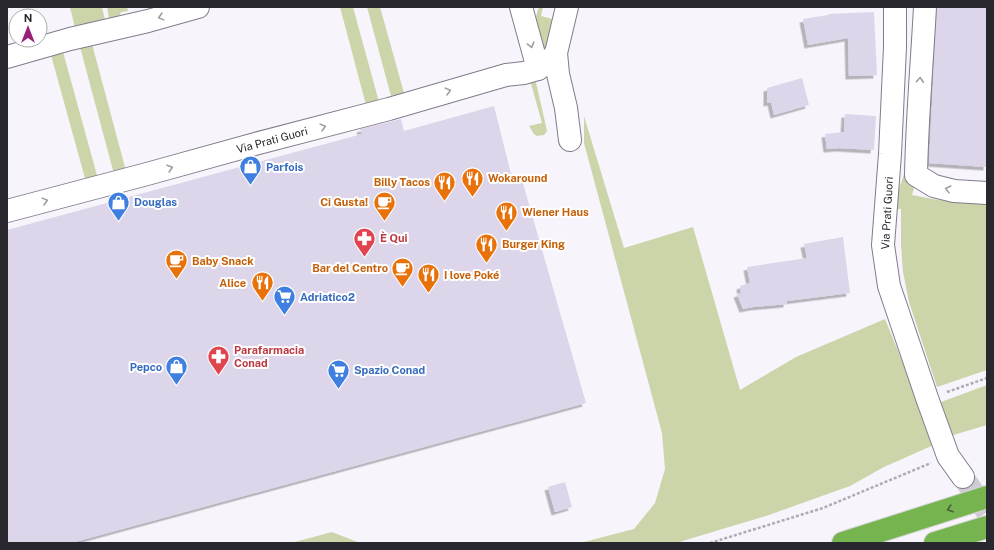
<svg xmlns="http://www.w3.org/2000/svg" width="994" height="550" viewBox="0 0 994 550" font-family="'Public Sans',sans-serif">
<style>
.green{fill:#ccd5a9}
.building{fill:#ddd5ea;filter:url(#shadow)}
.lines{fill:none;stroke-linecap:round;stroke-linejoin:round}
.minor-tunnel{stroke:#cecbd3;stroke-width:22;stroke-dasharray:22 11;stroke-linecap:butt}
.minor-casing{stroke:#827b8d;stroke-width:24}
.highway-casing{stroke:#d4d4d5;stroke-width:24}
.path{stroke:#aeabb3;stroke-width:2.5;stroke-dasharray:3 2;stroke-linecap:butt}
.minor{stroke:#fff;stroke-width:22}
.highway{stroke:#75b44f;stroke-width:22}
.oneway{stroke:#9f9ea1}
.oneway2{stroke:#475f3b}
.labels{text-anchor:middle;stroke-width:4;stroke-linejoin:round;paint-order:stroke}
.street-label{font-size:11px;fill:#29272e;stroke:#fff}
.shop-label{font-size:11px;font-weight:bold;fill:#366cbe;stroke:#fff;text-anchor:start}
.food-label{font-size:11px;font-weight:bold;fill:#c56008;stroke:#fff;text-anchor:start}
.health-label{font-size:11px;font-weight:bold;fill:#be3a42;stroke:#fff;text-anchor:start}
</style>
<defs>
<filter id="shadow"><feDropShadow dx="-3.5" dy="3.5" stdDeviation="0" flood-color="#0004"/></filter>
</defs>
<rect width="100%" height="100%" fill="#f7f4fc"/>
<!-- green -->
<g class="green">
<path d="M70,7H102L105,20L75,28Z"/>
<path d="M107,7H127L128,11L121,12L119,17L109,19Z"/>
<path d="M340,7H353L379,102L366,105Z"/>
<path d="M367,7H380L404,93L391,96Z"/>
<path d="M539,7H543L541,16L556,20L546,52H540L531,17L536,16Z"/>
<path d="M92,44L126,171L114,174L80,47Z"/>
<path d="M63,52L98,179L86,182L51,55Z"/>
<path d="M535,78L547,131L544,135L537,136L534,134L529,126L542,123L530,80Z"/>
<path d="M584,116L624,248L693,227L740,390L796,357L885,319L936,444L884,467L850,486L766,516L676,543H580L634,529L655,503L665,469L662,433L584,143Z"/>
<path d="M907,165L911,174L914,188L912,195L938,200L987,203V370L937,387L909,302L903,272L901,245V209H895L898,192Z"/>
<path d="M987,385V425L950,436L941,402Z"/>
<path d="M332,532L360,543H291Z"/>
</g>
<!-- building -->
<g class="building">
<path d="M937,7H987V167L929,163Z"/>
<path d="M874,12L877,75L849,76L848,38L808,45L803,19L828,15V14Z"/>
<path d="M802,78L809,105L774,115L771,102L767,103V88Z"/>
<path d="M494,106L513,182L522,180L586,403L71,543H7V230L362,134L360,129L401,119L404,131Z"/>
<path d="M845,114L876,116L874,150L839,148L827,149L825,134L844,132Z"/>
<path d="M843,237L850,293L787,301V304L753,307L743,309L737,294L741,293L740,286L750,283L747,267L807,258L804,244Z"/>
<path d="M565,482L572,507L555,512L548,487Z"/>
</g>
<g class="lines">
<!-- minor-tunnel -->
<path class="minor-tunnel" d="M963,477L987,512"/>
<defs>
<g id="minor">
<path d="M521,7L538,69L551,59L556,53L567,7"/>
<path d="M895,7V47L890,154L883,245L889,286L927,398L948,456L963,477"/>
<path d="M925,7C922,63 917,119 916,175L934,186L954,191L987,193"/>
<path d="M556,53L558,74L566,108L570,140"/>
<path d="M7,57L70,39L148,21L198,7"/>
<path d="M7,211L147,174L255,144L389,109L506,75L524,73L538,69"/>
</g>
<g id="highway">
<path d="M843,543L987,497"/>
<path d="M935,543L987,527"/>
</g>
</defs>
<!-- minor casing -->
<use href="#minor" class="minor-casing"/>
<!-- highway casing -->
<use href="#highway" class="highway-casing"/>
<!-- path -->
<g class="path">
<path d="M947,392L987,378"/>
<path d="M710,543L823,508L931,463"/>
</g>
<!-- minor -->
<use href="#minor" class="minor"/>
<!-- highway -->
<use href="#highway" class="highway"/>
</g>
<!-- one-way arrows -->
<defs><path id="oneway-chevron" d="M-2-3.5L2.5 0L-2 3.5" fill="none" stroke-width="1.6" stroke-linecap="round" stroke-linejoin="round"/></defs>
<g class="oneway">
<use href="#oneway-chevron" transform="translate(161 17) rotate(165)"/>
<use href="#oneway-chevron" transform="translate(531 45) rotate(75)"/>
<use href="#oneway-chevron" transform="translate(920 80) rotate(-86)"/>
<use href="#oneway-chevron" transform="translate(448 91) rotate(-15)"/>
<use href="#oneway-chevron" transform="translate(323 127) rotate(-15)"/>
<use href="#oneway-chevron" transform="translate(170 168) rotate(-16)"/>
<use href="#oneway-chevron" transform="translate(948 189) rotate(-166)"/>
<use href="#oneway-chevron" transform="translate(45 201) rotate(-15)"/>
</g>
<use class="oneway2" href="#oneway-chevron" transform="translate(950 509) rotate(162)"/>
<!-- icons -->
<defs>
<symbol id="shop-pin" viewBox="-11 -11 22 30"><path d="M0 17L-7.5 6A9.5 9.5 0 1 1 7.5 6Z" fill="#3f7fe0" stroke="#fff"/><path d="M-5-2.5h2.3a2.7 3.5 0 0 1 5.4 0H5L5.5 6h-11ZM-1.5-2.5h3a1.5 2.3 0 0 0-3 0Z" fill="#fff"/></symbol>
<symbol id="restaurant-pin" viewBox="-11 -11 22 30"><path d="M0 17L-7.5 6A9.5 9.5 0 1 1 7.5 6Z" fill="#e8710a" stroke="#fff"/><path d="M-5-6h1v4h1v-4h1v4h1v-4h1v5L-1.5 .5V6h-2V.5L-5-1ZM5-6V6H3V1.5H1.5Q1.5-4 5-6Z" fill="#fff"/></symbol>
<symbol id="cafe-pin" viewBox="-11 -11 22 30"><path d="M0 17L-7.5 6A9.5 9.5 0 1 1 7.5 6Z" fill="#e8710a" stroke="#fff"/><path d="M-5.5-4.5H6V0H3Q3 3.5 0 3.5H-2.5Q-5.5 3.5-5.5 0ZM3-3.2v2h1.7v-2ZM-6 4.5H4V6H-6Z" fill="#fff"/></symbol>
<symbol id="pharmacy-pin" viewBox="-11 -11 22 30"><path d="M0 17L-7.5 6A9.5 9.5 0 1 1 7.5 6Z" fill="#e0444e" stroke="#fff"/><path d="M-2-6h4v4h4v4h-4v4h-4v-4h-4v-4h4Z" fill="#fff"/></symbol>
<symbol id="supermarket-pin" viewBox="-11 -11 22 30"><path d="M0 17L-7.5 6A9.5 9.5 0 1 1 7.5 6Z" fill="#3f7fe0" stroke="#fff"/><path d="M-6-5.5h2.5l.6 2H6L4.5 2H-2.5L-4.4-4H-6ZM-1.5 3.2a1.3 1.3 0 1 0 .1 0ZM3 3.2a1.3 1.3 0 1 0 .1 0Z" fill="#fff"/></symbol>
</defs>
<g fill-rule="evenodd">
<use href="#shop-pin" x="238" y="154" width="25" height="34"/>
<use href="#restaurant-pin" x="460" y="166" width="25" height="34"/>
<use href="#restaurant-pin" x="432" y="170" width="25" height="34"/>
<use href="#shop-pin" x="106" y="190" width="25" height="34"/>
<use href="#cafe-pin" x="372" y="190" width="25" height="34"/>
<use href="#restaurant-pin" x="494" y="200" width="25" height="34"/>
<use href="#pharmacy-pin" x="352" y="226" width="25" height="34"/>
<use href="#restaurant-pin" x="474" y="232" width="25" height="34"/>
<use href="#cafe-pin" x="164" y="248" width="25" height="34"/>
<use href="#cafe-pin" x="390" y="256" width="25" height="34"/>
<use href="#restaurant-pin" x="416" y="262" width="25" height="34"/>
<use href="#restaurant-pin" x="250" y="270" width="25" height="34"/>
<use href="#supermarket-pin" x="272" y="284" width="25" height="34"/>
<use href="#pharmacy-pin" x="206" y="344" width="25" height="34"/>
<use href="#shop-pin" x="164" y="354" width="25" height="34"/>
<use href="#supermarket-pin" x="326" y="358" width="25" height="34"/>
</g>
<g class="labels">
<!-- street labels -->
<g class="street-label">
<text transform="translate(272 140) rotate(-15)" y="4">Via Prati Guori</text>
<text transform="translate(887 213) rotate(-87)" y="4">Via Prati Guori</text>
</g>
<!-- shop labels -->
<g class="shop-label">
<text x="266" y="171">Parfois</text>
<text x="134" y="206">Douglas</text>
<text x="300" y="301">Adriatico2</text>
<text x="162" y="371" text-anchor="end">Pepco</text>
<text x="354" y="374">Spazio Conad</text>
</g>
<!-- food labels -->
<g class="food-label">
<text x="488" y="182">Wokaround</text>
<text x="430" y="186" text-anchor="end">Billy Tacos</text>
<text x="368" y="206" text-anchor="end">Ci Gusta!</text>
<text x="522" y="216">Wiener Haus</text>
<text x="502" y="248">Burger King</text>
<text x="192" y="265">Baby Snack</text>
<text x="388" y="272" text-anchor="end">Bar del Centro</text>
<text x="444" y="279">I love Poké</text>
<text x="246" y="287" text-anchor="end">Alice</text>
</g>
<!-- health labels -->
<g class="health-label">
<text x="380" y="242">È Qui</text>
<text x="234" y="354">Parafarmacia<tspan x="234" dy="13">Conad</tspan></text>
</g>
</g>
<!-- border -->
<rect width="994" height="550" fill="none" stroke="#29272e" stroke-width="16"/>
<!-- north arrow -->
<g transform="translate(28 28)"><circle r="19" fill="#ffffff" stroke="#a9a9ab"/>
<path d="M0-3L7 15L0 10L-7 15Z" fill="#98207b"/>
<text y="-6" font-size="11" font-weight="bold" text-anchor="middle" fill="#29272e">N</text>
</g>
</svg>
